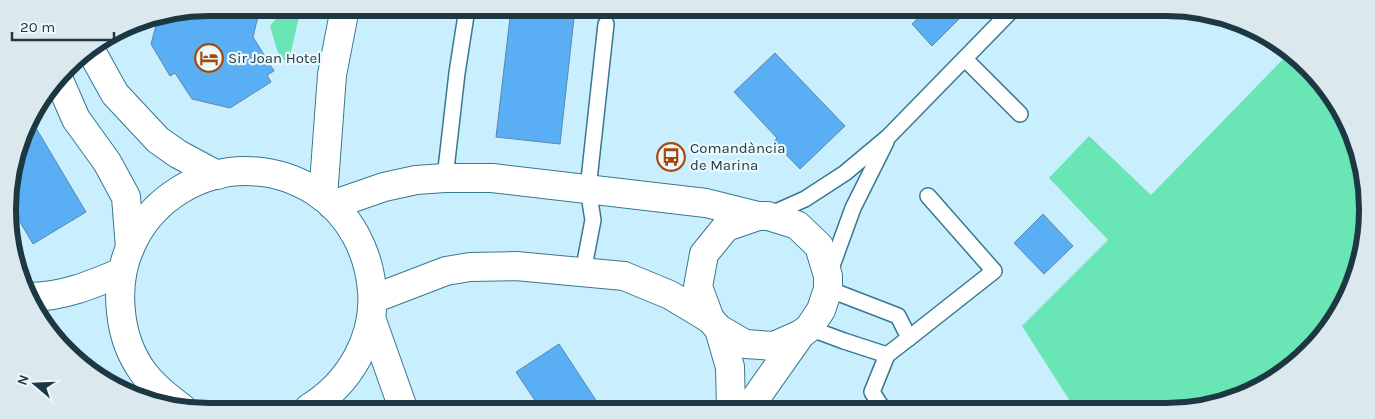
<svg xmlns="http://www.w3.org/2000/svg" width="1375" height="419" viewBox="0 0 1375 419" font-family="Karla,sans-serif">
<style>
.water{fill:#6ae5b5}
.building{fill:#5aaff4;stroke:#5c87ad}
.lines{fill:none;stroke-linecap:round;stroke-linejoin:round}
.service-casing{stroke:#387890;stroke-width:18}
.minor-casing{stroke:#387890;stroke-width:30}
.tertiary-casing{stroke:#387890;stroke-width:30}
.service{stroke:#fff;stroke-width:15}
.minor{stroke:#fff;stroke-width:28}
.tertiary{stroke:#fff;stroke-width:28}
.labels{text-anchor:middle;stroke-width:4.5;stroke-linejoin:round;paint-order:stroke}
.poi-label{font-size:15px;fill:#1d3842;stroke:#ebf8fd;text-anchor:start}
.rim{fill:none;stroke:#1d3842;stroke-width:6}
</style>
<rect width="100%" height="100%" fill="#c9efff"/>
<!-- water -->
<g class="water">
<path d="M285,8H301L288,65L278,53L270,26Z"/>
<path d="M1289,53L1334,98L1364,170V249L1341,310L1308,353L1255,391L1192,410L1075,409L1022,326L1108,240L1049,178L1089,136L1151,195Z"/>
</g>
<!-- building -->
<g class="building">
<path d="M210,8H260L253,37L274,71L267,75L271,82L230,108L192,99L175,73L170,76L151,44L158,18Z"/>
<path d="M511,9H575L560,144L496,137Z"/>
<path d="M926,10H968L932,46L912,24Z"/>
<path d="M775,53L845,126L800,169L774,142L777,138L734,92Z"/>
<path d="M30,118L86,212L33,244L11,207L9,183Z"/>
<path d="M1043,214L1073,246L1044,274L1014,243Z"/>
<path d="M559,344L601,408H540L516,372Z"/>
</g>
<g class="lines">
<defs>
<g id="service">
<path d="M965,59L1020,114"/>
<path d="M445,178L457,73L467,9"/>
<path d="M769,215L805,199L845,173L888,137L1011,11"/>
<path d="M583,272L593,220L588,189L606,24"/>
<path d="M829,274L853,208L886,142"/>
<path d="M809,328L844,341L887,355L909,338L898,316L828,289"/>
<path d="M909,338L994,271L928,196"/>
<path d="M883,409L872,392L887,355"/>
</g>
<g id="minor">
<path d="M323,197L332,75L345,8"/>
<path d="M332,205L384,187L416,180L445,178H492L706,203L758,216H768L797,225L819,246L828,276V289L821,310L809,328L801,334L748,409"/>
<path d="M373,299L446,271L470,267L516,266L624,276L670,295L710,319L719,329L745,344L774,346L801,334"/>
<path d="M710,319L698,287L704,254L726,227L758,216"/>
<path d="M719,329L730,367L731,409"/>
</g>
<g id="tertiary">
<path d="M90,49L115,94L158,140L178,154L217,175"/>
<path d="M59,80L76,119L107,162L126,197L130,248"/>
<path d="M31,297C65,296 91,285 122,272"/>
<path d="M371,318L403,408"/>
<path d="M182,408C167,397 153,386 143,372C130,354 123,333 121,312C109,204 226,134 316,192C350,214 369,252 372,291C376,338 349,384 309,408"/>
</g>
</defs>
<!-- service casing -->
<use href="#service" class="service-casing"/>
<!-- minor casing -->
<use href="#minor" class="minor-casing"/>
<!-- tertiary casing -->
<use href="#tertiary" class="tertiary-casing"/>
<!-- service -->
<use href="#service" class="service"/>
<!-- minor -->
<use href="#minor" class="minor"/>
<!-- tertiary -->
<use href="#tertiary" class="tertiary"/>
</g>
<!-- icons -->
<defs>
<symbol id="hotel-ring" viewBox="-11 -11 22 22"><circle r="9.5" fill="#ebf8fd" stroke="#a94708" stroke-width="1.5"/><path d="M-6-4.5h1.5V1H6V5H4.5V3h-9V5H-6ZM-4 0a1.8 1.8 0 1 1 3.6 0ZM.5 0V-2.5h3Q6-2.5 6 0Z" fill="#a94708"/></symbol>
<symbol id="bus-ring" viewBox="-11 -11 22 22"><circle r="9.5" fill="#ebf8fd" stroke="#a94708" stroke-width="1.5"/><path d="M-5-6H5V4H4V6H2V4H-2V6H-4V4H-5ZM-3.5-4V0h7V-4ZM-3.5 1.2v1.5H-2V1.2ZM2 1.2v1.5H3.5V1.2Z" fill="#a94708"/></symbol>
</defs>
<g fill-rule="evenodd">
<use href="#hotel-ring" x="193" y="42" width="32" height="32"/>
<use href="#bus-ring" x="655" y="141" width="32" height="32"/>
</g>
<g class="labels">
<!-- poi labels -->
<g class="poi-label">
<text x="228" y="63">Sir Joan Hotel</text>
<text x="690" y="153">Comandància<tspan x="690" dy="17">de Marina</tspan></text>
</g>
</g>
<!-- crop -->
<path d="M0 0H1375V419H0ZM209 16H1166A193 193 0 0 1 1359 209V210A193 193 0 0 1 1166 403H209A193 193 0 0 1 16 210V209A193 193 0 0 1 209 16Z" fill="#dbe9ee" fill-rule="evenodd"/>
<path class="rim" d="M209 16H1166A193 193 0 0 1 1359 209V210A193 193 0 0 1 1166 403H209A193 193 0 0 1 16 210V209A193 193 0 0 1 209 16Z"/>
<!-- north arrow -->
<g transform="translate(35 384) rotate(289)" stroke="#ebf8fd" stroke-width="4" paint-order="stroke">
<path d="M0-4L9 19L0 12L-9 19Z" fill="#1d3842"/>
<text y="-8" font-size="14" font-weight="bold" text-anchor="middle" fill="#1d3842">N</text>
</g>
<!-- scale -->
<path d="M12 32v8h102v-8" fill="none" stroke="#1d3842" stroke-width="2.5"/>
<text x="20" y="32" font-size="15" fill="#1d3842" stroke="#ebf8fd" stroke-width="4" paint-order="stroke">20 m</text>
</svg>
